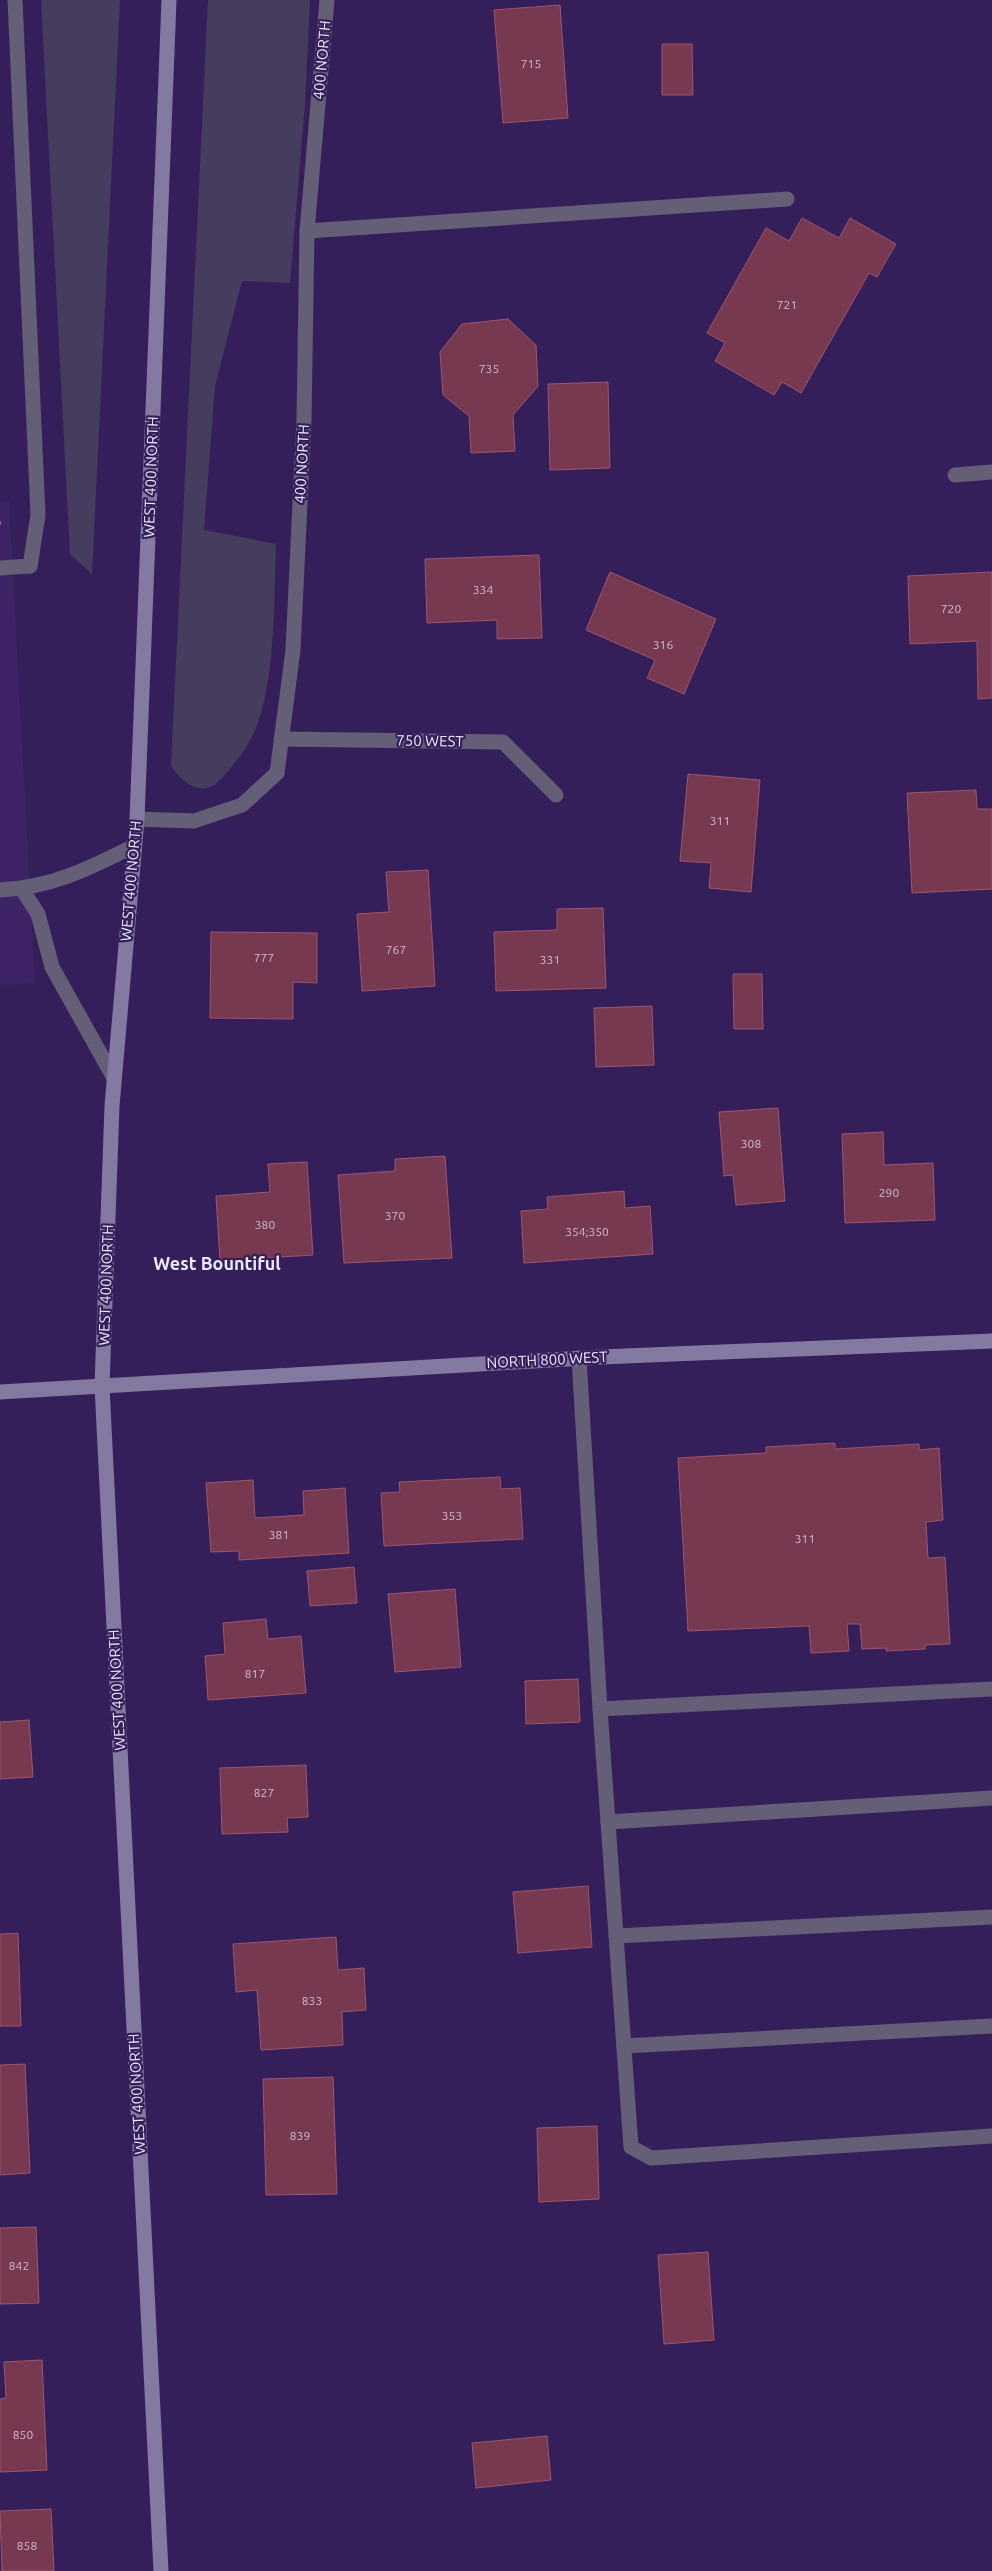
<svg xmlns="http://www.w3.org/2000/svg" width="992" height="2571" viewBox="0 0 992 2571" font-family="Ubuntu,sans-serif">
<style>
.built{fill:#3e2466}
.green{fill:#463c5d}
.building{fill:#763950;stroke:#9e5570}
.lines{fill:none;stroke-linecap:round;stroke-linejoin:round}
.path{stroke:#8a7ba6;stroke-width:3;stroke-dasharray:2.5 2.5;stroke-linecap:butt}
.lane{stroke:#655e77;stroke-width:15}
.street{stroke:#655e77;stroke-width:15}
.secondary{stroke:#8479a0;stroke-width:15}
.labels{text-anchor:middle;stroke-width:4.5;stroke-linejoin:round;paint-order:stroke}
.number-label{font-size:12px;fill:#d0bcd3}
.street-label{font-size:15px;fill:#eee8ff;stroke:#351f5a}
.quarter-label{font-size:18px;font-weight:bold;fill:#eee8ff;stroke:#351f5a}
</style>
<rect width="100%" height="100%" fill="#351f5a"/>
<!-- built -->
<path class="built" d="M0,502H9L35,983L0,985Z"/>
<!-- green -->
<g class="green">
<path d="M41,0H120L92,574L70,554Z"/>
<path d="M208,0H310L305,103L290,283L242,281L215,386L204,530L276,544C274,598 276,689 252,737C244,753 232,767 220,780C202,799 183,783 171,766Z"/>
</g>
<!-- building -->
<g class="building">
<path d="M560,5L568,118L503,123L494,10Z"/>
<path d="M662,44H692L693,95H662Z"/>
<path d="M802,218L839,238L850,218L896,244L877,277L869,273L801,393L782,382L774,395L715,361L725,343L707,333L766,228L789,241Z"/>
<path d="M508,319L536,345L538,386L513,415L515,451L471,453L469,416L443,395L440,352L462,324Z"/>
<path d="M608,382L610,468L550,470L548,384Z"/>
<path d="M539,555L542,638L497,639V620L427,623L425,559Z"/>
<path d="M610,572L716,619L684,694L647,678L655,660L586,630Z"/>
<path d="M992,572V698L978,699L977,641L910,644L908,576Z"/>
<path d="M688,774L760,780L751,892L709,888L711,863L680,861Z"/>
<path d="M976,790L977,809H992V889L912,893L907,793Z"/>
<path d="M428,870L435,986L362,991L357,914L389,912L386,872Z"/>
<path d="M603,908L606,988L496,991L494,932L557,930V909Z"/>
<path d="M211,932L317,933V983L293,982V1019L210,1018Z"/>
<path d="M733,974H762L763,1029H734Z"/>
<path d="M652,1006L654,1065L596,1067L594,1008Z"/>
<path d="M778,1108L785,1201L736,1205L733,1175L724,1176L719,1112Z"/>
<path d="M883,1132L884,1165L933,1163L935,1220L845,1223L842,1134Z"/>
<path d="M445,1156L452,1258L344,1263L338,1175L395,1171V1159Z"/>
<path d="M307,1162L313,1255L220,1261L216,1196L270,1192L268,1164Z"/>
<path d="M624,1191L625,1208L650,1206L653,1254L524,1263L521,1211L548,1209L547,1197Z"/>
<path d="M835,1443V1449L919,1444V1450L939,1448L943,1520L926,1522L928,1558L945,1557L950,1644L925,1645V1649L886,1651V1648L862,1649L860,1624H847L849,1651L811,1653L809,1626L688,1631L678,1458L766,1453V1447Z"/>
<path d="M500,1477L501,1489L520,1488L523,1539L384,1546L381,1493L400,1492L399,1482Z"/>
<path d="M253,1480L255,1518L304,1515L303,1491L345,1488L349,1553L239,1560V1551L211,1552L206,1483Z"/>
<path d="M354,1567L357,1603L310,1606L307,1571Z"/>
<path d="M455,1589L461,1667L395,1672L388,1594Z"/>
<path d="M266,1619L268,1639L301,1636L306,1693L208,1700L205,1656L225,1654L223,1623Z"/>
<path d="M578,1679L580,1722L526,1724L525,1681Z"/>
<path d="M29,1720L33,1777L0,1779V1722Z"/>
<path d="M306,1765L308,1817L287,1818L288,1832L222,1834L220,1768Z"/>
<path d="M588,1886L592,1947L518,1953L513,1892Z"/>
<path d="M18,1933L21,2026H0V1934Z"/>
<path d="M336,1937L338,1970L364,1968L366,2010L342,2012L343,2045L261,2050L257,1990L236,1992L233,1944Z"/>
<path d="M25,2064L30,2173L0,2175V2065Z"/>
<path d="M333,2077L337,2194L266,2195L263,2079Z"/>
<path d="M597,2126L599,2199L539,2202L537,2128Z"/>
<path d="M36,2227L39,2303L0,2304V2228Z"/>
<path d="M708,2252L714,2340L664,2344L658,2255Z"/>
<path d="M42,2360L47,2470L0,2472V2399L6,2398L4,2362Z"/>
<path d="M547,2436L551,2480L476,2488L472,2443Z"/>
<path d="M51,2509L54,2571H2L0,2511Z"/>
</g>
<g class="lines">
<!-- path -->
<path class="path" d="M0,523H1"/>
<!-- lane -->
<g class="lane">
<path d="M307,231L787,199"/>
<path d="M0,568L30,566"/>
<path d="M22,889L38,914L52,967L114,1078"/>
<path d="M0,890C53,887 88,869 134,846"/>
<path d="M579,1358L600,1709L992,1689"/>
<path d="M600,1709L631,2147L651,2158L992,2136"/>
<path d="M608,1822L992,1798"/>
<path d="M616,1936L992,1917"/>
<path d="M624,2046L992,2026"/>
</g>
<!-- street -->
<g class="street">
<path d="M15,0L38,515L30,566"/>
<path d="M955,475L992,472"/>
<path d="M281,739L503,742L556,795"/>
<path d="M137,819L194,821L242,805L277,773L293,650L304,419L307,231L327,0"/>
</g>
<!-- secondary -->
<g class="secondary">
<path d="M0,1392L601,1357L992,1341"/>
<path d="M161,2571L102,1386L112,1106L137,819L169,0"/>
</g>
</g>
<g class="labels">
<!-- number labels -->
<g class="number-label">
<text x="531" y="68">715</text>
<text x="787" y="309">721</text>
<text x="489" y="373">735</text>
<text x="483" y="594">334</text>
<text x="951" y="613">720</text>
<text x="663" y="649">316</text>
<text x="720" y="825">311</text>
<text x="396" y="954">767</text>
<text x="264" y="962">777</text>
<text x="550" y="964">331</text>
<text x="751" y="1148">308</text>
<text x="889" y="1197">290</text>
<text x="395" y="1220">370</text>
<text x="265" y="1229">380</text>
<text x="587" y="1236">354;350</text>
<text x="452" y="1520">353</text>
<text x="279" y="1539">381</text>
<text x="805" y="1543">311</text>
<text x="255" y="1678">817</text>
<text x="264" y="1797">827</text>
<text x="312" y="2005">833</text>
<text x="300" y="2140">839</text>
<text x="19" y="2270">842</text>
<text x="23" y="2439">850</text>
<text x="27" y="2550">858</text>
</g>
<!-- street labels -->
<g class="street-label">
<text transform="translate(322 60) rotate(-85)" y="5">400 NORTH</text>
<text transform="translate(302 464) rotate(-87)" y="5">400 NORTH</text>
<text transform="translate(151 477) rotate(-88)" y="5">WEST 400 NORTH</text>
<text transform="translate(430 741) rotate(1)" y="5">750 WEST</text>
<text transform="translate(131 881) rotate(-85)" y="5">WEST 400 NORTH</text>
<text transform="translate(106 1285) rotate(-88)" y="5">WEST 400 NORTH</text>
<text transform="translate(547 1360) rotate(-3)" y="5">NORTH 800 WEST</text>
<text transform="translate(117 1690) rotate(-93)" y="5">WEST 400 NORTH</text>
<text transform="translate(137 2094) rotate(-93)" y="5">WEST 400 NORTH</text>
</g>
<!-- quarter labels -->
<g class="quarter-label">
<text x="217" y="1270">West Bountiful</text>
</g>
</g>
</svg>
